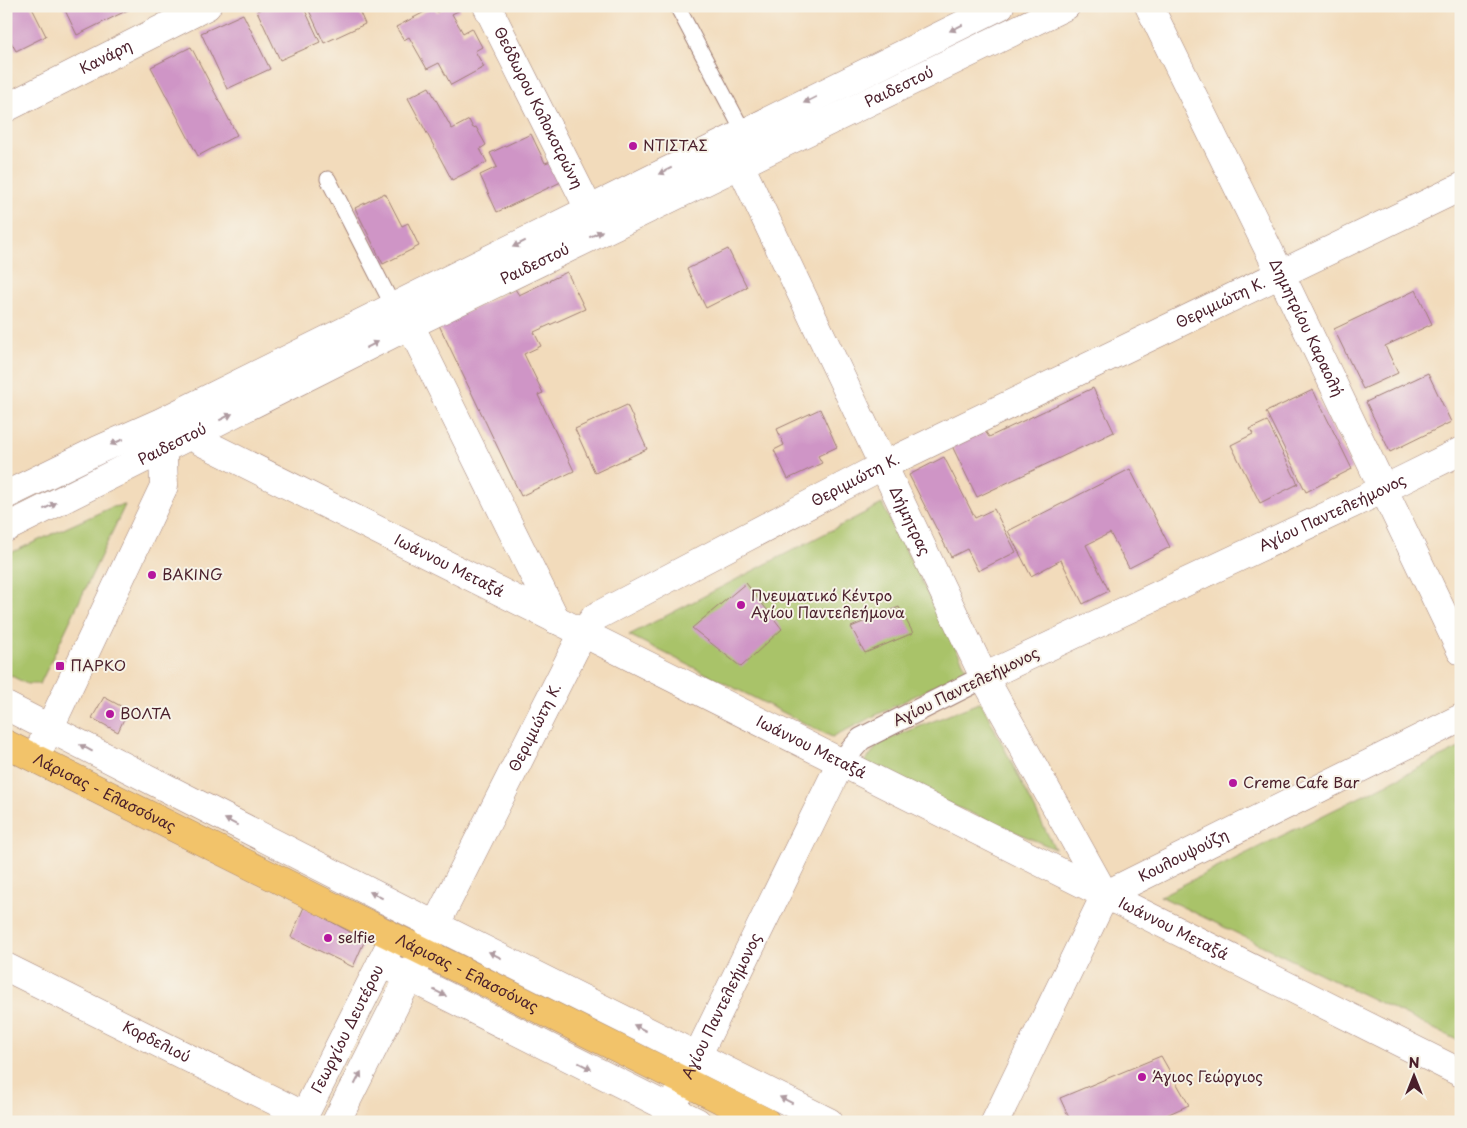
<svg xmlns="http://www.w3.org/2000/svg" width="1467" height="1128" viewBox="0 0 1467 1128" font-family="'Playpen Sans',sans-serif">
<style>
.green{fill:#a9c369;stroke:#7a714a}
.building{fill:#cf95c6}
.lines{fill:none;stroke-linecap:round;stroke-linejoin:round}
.service-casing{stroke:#9e7d73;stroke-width:17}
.pedestrian-casing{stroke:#9e7d73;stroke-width:24}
.minor-casing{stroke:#9e7d73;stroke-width:29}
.tertiary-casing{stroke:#9e7d73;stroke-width:29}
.trunk-casing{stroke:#9e7d73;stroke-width:29}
.service{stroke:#fff;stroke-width:15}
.pedestrian{stroke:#fff;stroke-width:22}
.minor{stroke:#fff;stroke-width:28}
.tertiary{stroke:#fff;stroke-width:28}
.trunk{stroke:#f2c36a;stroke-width:28}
.oneway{fill:#ae9aa0}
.poi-dot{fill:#b5179e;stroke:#f7f3e8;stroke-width:2}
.labels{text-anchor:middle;stroke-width:4;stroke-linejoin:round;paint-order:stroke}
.street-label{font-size:15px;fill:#4a1f2b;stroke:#f7f3e8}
.poi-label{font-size:15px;fill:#4a1f2b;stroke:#f7f3e8;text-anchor:start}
</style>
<rect width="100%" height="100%" fill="#f7f3e8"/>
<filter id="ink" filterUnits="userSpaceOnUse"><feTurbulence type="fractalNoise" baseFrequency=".02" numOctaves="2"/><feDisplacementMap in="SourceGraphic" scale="10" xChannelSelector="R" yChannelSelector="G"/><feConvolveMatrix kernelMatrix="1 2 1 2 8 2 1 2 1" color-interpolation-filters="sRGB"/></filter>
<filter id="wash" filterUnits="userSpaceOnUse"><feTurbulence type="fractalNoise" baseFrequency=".0096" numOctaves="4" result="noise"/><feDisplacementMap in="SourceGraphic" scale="20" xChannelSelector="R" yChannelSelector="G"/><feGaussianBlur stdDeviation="1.12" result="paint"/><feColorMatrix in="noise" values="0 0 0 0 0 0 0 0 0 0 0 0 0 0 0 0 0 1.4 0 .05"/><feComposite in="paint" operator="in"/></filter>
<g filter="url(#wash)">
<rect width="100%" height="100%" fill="#f2dbbb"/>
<!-- green -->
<g class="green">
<path d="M882,504L967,670L832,737L629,635Z"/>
<path d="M125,505L40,684H27L6,673V555L112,507Z"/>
<path d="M981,702L1055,849L861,766L881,742Z"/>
<path d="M1461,747V1042L1160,896Z"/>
</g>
<g id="blocks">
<!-- building -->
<g class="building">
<path d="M6,6H31L46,36L16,51L6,33Z"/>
<path d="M63,6H136L77,35Z"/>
<path d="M266,6H303L320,42L280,60L257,11Z"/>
<path d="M307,6H357L365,24L324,43Z"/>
<path d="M448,6H458L460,10L452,14L463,33L472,28L482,47L475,51L484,67L451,85L439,63L427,69L409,37L404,40L396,27L434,7L437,12Z"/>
<path d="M243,14L270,69L227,89L201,33Z"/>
<path d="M191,47L237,135L198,156L151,67Z"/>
<path d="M429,87L452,129L469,120L473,128L476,127L486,145L480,149L487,162L452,180L408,98Z"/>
<path d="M531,134L545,163L551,161L561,182L497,212L480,175L497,167L490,153Z"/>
<path d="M385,193L402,226L408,223L419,246L383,264L355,208Z"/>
<path d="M728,249L747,287L706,308L687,269Z"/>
<path d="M567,272L585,309L534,332L541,346L524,354L543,393L538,395L574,471L521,496L439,325L515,289L519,295Z"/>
<path d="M1416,290L1432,324L1385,346L1398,373L1363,389L1334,329Z"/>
<path d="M1428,373L1451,422L1390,452L1366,402Z"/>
<path d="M1093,388L1114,432L977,497L952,446L985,431L989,437Z"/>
<path d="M1313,390L1352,469L1306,492L1266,412Z"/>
<path d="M627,405L647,449L595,473L575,429Z"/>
<path d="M820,409L837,447L818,456L822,463L788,479L774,450L784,445L777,429Z"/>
<path d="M1267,421L1298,484L1260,503L1231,445L1253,434L1250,429Z"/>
<path d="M944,457L975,518L994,509L1016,552L978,571L967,549L951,557L909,475Z"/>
<path d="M1130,469L1170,547L1129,568L1110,533L1086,545L1109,591L1083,604L1061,560L1031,576L1008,531Z"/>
<path d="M746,583L782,629L741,667L692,628Z"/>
<path d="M899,607L913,633L865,653L851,627Z"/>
<path d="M104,697L128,710L118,732L92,718Z"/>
<path d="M304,907L365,940L353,967L291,937Z"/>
<path d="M1161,1056L1189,1105L1151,1122H1071L1060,1098Z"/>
</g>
</g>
</g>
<g filter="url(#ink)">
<use href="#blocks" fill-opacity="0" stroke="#9e7d73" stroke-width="1"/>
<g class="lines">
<defs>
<g id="service">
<path d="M677,6L744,133"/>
<path d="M328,179L393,306"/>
</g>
<path id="pedestrian" d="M841,762L861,739L984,677"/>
<g id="minor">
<path id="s1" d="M487,6L589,209"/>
<path id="s2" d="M1149,6L1281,275L1461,651"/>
<path id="s3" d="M6,108L207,6"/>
<path id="s4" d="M727,143L740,165L984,677L1105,895"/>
<path d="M410,325L556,620"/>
<path id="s5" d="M172,427L1461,1073"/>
<path id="s6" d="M984,677L1384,489L1461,451"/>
<path d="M6,706L407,911L829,1122"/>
<path d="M41,746L164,486L162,427"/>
<path d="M381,963L697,1122"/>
<path id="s7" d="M6,967L305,1116"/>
<path id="s8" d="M301,1122L389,947"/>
<path id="s9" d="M336,1122L583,633L595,617L882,466L1461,187"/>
<path id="s10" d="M665,1122L841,762"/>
<path id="s11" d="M995,1122L1105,895L1461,718"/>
</g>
<g id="tertiary">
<path d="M6,495L98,450L161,422L1000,6"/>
<path id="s12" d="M6,528L410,325L1066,6"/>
</g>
<g id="trunk">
<path id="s13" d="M6,744L766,1122"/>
</g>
</defs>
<!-- service casing -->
<use href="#service" class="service-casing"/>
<!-- pedestrian casing -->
<use href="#pedestrian" class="pedestrian-casing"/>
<!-- minor casing -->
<use href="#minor" class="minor-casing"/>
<!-- tertiary casing -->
<use href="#tertiary" class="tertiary-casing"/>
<!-- trunk casing -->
<use href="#trunk" class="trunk-casing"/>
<!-- service -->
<use href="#service" class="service"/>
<!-- pedestrian -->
<use href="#pedestrian" class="pedestrian"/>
<!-- minor -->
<use href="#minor" class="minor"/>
<!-- tertiary -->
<use href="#tertiary" class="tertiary"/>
<!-- trunk -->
<use href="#trunk" class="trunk"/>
</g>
<!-- one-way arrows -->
<defs><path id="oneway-solid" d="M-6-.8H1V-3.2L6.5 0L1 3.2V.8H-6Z" transform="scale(1.25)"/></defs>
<g class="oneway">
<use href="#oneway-solid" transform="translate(956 28) rotate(154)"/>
<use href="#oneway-solid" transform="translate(810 100) rotate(154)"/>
<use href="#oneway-solid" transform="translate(665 171) rotate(154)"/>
<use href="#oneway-solid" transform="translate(596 234) rotate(-26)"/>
<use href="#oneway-solid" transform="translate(519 244) rotate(154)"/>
<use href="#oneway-solid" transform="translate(372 345) rotate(-27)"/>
<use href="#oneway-solid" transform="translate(226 417) rotate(-27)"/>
<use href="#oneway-solid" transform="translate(117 442) rotate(156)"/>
<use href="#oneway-solid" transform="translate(50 506) rotate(-27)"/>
<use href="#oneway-solid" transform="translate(86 748) rotate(-152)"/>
<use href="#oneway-solid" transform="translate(231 822) rotate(-153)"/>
<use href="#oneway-solid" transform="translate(376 895) rotate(-153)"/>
<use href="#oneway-solid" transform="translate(495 955) rotate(-153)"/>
<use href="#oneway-solid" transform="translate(440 993) rotate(27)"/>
<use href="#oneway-solid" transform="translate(640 1028) rotate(-153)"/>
<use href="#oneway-solid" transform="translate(585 1066) rotate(27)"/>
<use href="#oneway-solid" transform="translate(358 1078) rotate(-63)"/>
<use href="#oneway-solid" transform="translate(786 1100) rotate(-154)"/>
</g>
</g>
<!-- markers -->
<g class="poi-dot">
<circle cx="633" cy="146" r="5"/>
<circle cx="152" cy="575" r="5"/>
<circle cx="741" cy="605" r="5"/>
<rect x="55" y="661" width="10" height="10" rx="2.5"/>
<circle cx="110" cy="714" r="5"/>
<circle cx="1233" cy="783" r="5"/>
<circle cx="328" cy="938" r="5"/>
<circle cx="1142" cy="1077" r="5"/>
</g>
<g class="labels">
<!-- street labels -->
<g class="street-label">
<text dy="5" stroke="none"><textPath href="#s3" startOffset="112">Κανάρη</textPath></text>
<text dy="5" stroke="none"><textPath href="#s12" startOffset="996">Ραιδεστού</textPath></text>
<text dy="5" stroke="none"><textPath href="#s1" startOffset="114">Θεόδωρου Κολοκοτρώνη</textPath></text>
<text dy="5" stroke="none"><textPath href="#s12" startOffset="591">Ραιδεστού</textPath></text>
<text dy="5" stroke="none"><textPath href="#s9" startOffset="1268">Θεριμιώτη Κ.</textPath></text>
<text dy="5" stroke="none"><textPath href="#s2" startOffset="358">Δημητρίου Καραολή</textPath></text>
<text dy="5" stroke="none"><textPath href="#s12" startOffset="186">Ραιδεστού</textPath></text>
<text dy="5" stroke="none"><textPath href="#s9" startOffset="862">Θεριμιώτη Κ.</textPath></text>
<text dy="5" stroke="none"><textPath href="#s6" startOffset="385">Αγίου Παντελεήμονος</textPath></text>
<text dy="5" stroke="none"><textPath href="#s4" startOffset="420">Δήμητρας</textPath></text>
<text dy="5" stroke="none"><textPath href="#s5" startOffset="310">Ιωάννου Μεταξά</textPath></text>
<text transform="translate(966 687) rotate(-26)" y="5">Αγίου Παντελεήμονος</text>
<text dy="5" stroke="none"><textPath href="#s9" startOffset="442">Θεριμιώτη Κ.</textPath></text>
<text dy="5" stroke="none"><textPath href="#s5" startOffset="715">Ιωάννου Μεταξά</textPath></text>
<text dy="5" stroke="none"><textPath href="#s13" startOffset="110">Λάρισας - Ελασσόνας</textPath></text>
<text dy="5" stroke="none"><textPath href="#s11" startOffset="340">Κουλουψούζη</textPath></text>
<text dy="5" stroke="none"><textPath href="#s5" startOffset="1120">Ιωάννου Μεταξά</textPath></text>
<text dy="5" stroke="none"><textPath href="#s13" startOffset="515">Λάρισας - Ελασσόνας</textPath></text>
<text dy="5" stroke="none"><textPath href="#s10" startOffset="129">Αγίου Παντελεήμονος</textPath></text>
<text dy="5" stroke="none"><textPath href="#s8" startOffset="104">Γεωργίου Δευτέρου</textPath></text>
<text dy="5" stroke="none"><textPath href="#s7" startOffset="168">Κορδελιού</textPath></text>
</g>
<!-- poi labels -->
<g class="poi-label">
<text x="643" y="151">ΝΤΙΣΤΑΣ</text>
<text x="162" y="580">BAKING</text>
<text x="751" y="601">Πνευματικό Κέντρο<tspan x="751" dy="17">Αγίου Παντελεήμονα</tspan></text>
<text x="70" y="671">ΠΑΡΚΟ</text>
<text x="120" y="719">ΒΟΛΤΑ</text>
<text x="1243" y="788">Creme Cafe Bar</text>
<text x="338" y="943">selfie</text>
<text x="1152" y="1082">Άγιος Γεώργιος</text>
</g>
</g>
<!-- margin -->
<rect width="1467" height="1128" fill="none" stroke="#f7f3e8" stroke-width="25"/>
<!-- north arrow -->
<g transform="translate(1414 1076)" stroke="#f7f3e8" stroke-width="4" paint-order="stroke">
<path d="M0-4L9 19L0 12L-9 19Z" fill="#4a1f2b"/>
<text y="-8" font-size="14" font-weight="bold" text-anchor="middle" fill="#4a1f2b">N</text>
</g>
</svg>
